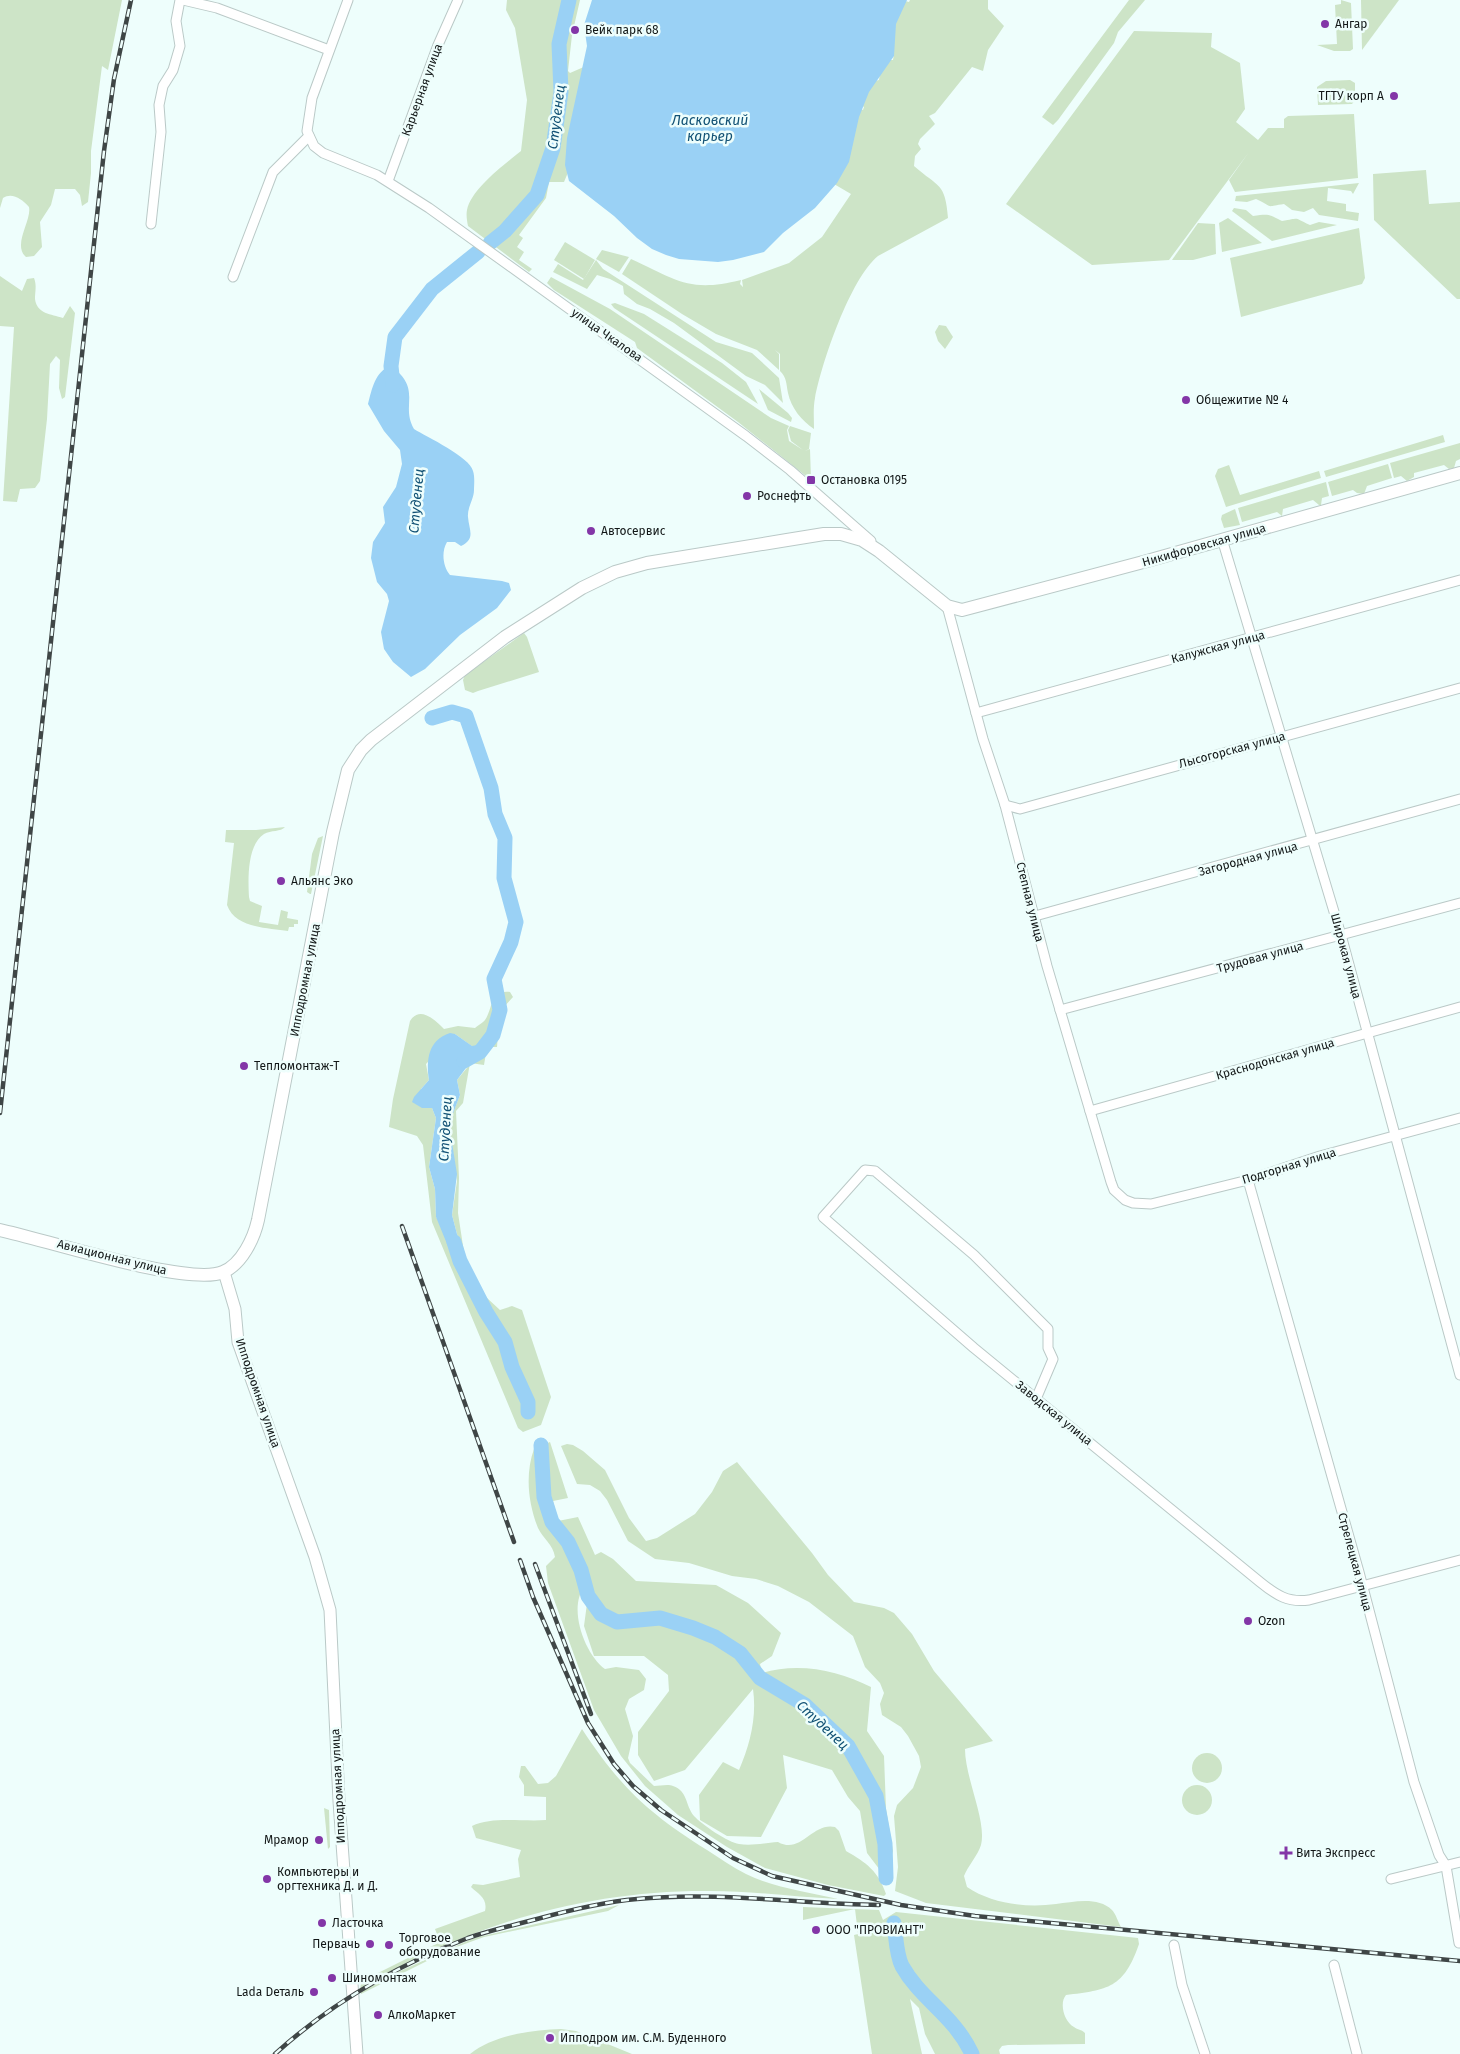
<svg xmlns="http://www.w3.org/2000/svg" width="1460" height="2054" viewBox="0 0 1460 2054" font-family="'Fira Sans',sans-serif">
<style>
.green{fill:#cde4c7;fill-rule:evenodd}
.water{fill:#9ad1f5}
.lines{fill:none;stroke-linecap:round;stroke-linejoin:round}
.river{stroke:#9ad1f5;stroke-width:15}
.minor-casing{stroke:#bac9c7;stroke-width:11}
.tertiary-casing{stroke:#bac9c7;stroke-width:13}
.secondary-casing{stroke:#bac9c7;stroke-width:14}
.minor{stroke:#fff;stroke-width:9}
.tertiary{stroke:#fff;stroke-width:11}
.secondary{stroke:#fff;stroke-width:12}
.rail-casing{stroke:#3f4646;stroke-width:4.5}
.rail{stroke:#eefefc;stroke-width:2.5;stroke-dasharray:8;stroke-linecap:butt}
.poi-dot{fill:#8336a7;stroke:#eefefc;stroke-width:2}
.labels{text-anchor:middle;stroke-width:5;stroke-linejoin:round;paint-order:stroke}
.poi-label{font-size:12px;fill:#121717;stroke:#eefefc;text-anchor:start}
.street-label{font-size:12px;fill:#121717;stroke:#eefefc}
.water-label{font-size:14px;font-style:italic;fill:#125275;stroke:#eefefc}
</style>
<rect width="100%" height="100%" fill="#eefefc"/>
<!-- green -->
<g class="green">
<path d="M0,0H122L108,70L102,66L91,151V173L88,202L82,206L80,195L75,189H55L51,205L40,222L42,247L34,256L26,257C12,245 32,220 29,207C22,199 12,192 3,198L0,208Z"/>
<path d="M507,0H580L572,35L568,71L570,73L586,66L569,170L564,182H549L546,198L519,235L523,238L517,247L524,252L519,260L532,269L529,272L468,226C467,221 466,215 467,210C471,189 505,164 521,151L527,100L515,28L506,10Z"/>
<path d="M901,0L909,2L910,0H988V9L1004,26L988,50L983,71L972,67L935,113L929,116L935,124L920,139L918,144L921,149L915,156L914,166C939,188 945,182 948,218L878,256C850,279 822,362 815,398C813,408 814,419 814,429C802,421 791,408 788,393C786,383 787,378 780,371V354L775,350L779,354V370L757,350L716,334L682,314L622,274L631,259C677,280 689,293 741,280L740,284L743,287L742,280L789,263L822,237L851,194L834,184L857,107L863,110L864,107L860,104L875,81L879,80L880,73L889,60H893L894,54L888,55Z"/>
<path d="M1129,0H1145L1118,32L1114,43L1058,120L1053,125L1042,117Z"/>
<path d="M1341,0L1351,3L1353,49L1350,51H1334L1317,45L1337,44L1335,5L1341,4Z"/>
<path d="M1361,0H1399L1362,50Z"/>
<path d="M1134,31L1212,33L1211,47L1240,63L1245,109L1236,122L1258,140L1268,128H1284V119L1288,116L1354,114L1358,178L1235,192L1229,180L1249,152L1169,260L1092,265L1006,204Z"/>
<path d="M1350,80L1355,83V100L1352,104L1318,105L1317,87L1326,81Z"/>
<path d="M1426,170L1429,204L1460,202V299H1457L1374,220L1373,174Z"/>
<path d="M1359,183L1353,194L1351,191L1328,188L1327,201L1346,204V211L1359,213L1358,221L1319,215L1313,208L1304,212L1292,210L1284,204C1264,207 1275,208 1256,199L1247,202L1235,201L1236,196Z"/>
<path d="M1234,208L1246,210L1253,216C1269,214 1268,214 1282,221C1302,218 1292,217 1310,225L1319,222L1337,225L1272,241L1232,211Z"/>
<path d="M1228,218L1262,243L1222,252L1219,223Z"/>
<path d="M1198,223L1215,224L1216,254L1193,260H1172Z"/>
<path d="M1359,228L1365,278L1362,284L1241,317L1230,258Z"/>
<path d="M565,242L595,260L584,279L554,260Z"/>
<path d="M602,250L629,257L619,272L596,259Z"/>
<path d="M596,260L603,269L716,342L752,353L779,378L783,403L765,385L746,376L674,323L650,309L637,304L624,294L623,286L610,279L597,275L587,289L553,272L558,264L583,280Z"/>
<path d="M0,276L22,291L27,279L34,278C37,286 35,291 35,299C37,314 51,314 63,318L70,306L75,313L65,397L62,399L59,388L60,360L56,356L50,364L47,419L40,481L35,488L20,489L17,502L3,501L14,327L0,326Z"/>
<path d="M551,277L610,309L771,418L789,426L787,430L789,441L803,450L791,441L788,430L790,426L811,433L809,449L805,451L810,449L811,480L738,422L637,348L635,342L554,290L547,283Z"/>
<path d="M615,303L644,314L722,363L746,382L758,404L614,308L611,304Z"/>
<path d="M939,325L946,326L953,337L945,349L938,341L935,332Z"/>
<path d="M759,389L788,413L792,418L791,422L768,410Z"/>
<path d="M1443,435L1445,442L1326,477L1324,471Z"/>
<path d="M1460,443V459L1456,461L1454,468L1449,469L1444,465L1414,473V477L1407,481L1401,476L1394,478L1390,463Z"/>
<path d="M1388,464L1392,478L1367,486L1364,494L1357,493L1353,490L1332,496L1328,482Z"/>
<path d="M1229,465L1240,495L1319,471L1321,478L1226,507L1215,476L1218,469Z"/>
<path d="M1326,482L1329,496L1322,498L1321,505H1319L1313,500L1283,509L1282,516L1277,512L1242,522L1238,508Z"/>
<path d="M1235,509L1240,525L1224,528L1221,519L1222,515Z"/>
<path d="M524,633L527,637L539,672L478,691L473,693L465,690L463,680L465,675Z"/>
<path d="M285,827C281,832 271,830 264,834C247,845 248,879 249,897L250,901L262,906L259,922L278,925L281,910L288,912L287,918L298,920V924H294V927H289L288,931C268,928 235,928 227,905L234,843L225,842L226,830H256Z"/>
<path d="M323,836L311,894H310L307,892L312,854L318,838Z"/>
<path d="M510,992L513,997L504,1007L499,1020L497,1047H487L484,1065L470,1063L463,1103L456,1111L459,1178L458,1213L467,1272L487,1298L500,1310L512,1306L522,1310L551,1397L541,1425L523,1432L518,1428L432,1222L423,1145L417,1136L389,1127L393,1099L410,1021C420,1005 435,1020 444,1029L458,1026L475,1028C478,1025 483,1023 485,1020C494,1007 489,990 510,992ZM455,1034L480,1052L457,1080L460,1095L449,1123L457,1181L452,1215L462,1253L436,1217L435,1189L429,1167L436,1118L432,1108H422L421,1089L429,1080L426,1064Z"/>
<path d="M550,1442L568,1498L553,1501L558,1521L578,1517L595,1555L601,1552L613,1559L636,1581L716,1585L748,1603L781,1633L772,1656L760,1664L762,1673C798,1662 838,1670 871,1687L867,1731L884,1756L886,1809L893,1851L886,1878L867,1853L860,1811L848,1797L832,1770L783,1755L787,1788L761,1837L727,1836L700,1820L699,1795L723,1762L739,1770C750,1745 757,1717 753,1689L685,1770L654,1781L638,1755V1732L669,1691L668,1675L644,1656H594L584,1626L588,1596L585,1586C567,1607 585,1655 605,1669L616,1667L639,1670L646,1679L644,1690L629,1699L625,1709L633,1736L628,1758L630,1763L654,1786C660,1786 668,1784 673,1786C688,1791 685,1805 694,1816C701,1824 729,1843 739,1844C751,1846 766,1843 778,1842C801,1855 812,1822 835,1827L839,1831L846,1851C867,1863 878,1871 886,1894L884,1896L828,1885L765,1868L727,1847L678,1815L645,1786L621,1756L594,1710L548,1583L546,1566L555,1557C553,1544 543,1539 538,1528C528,1503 525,1474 534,1449Z"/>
<path d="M567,1444L573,1445L583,1451L605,1470L629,1518L646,1541L657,1538L695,1514L712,1492L723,1471L737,1462L812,1553L828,1575L854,1602L884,1608L894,1613L912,1634L934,1671L993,1741L965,1749C965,1778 987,1821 981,1845C978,1855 968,1866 964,1876L967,1887C992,1904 1027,1908 1056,1904C1073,1902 1098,1896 1112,1910C1116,1914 1118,1922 1121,1927L926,1903L895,1891L898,1867L894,1816L897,1805L913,1788L921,1767L919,1756L908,1736L901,1727L882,1715L880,1704L884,1693L880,1683L865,1667L853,1636L809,1602L778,1586L756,1579L732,1576L689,1563L655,1559L628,1541L607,1500L600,1491L590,1485L577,1484L561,1446Z"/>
<path d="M582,1729C620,1787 648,1813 707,1850C720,1858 732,1867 746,1874C774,1888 808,1892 838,1899C795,1897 753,1891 710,1891C585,1890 467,1925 360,1989L362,1979L373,1978L376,1974L440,1942L435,1929L485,1911C488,1898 478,1894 471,1887L473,1884L483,1885L520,1877L518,1859L521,1850L476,1838L472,1826C492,1816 523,1822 546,1820V1797L524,1796V1785L519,1777L521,1766H525L538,1784L548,1783L556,1776Z"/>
<circle cx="1207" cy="1768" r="15"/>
<circle cx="1197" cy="1800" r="15"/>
<path d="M324,1808L329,1810L330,1847L328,1849Z"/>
<path d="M619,1905L608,1911L484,1937L451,1949L361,1994V1991L398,1972L474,1938Z"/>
<path d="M803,1907L879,1910L883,1920L896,1912L1138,1938L1139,1944C1124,1988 1108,1990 1066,1995C1059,2003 1064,2022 1074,2027C1078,2030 1081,2029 1085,2033V2044L1008,2045L1002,2046L999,2050L1000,2054H935L925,2034L919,2008L910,1999L922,2054H872L854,1935L858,1934L855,1909L803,1920Z"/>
<path d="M561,2029L576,2031L632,2054H470C494,2035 531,2030 561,2029Z"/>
</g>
<!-- water -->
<g class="water">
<path d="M592,0H907L896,24L894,56L869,92L859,117L849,162L837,183L815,208L783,233L764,252L733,260L718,262L679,259L666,255L652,249L637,238L614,216L569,181L565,165L567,138L587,46L584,25Z"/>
<path d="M391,366C423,390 400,404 414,429C427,437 470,457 473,471C475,477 474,485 474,490C474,499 467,508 468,517C469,530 476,539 461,546L455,542H447C441,552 443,567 450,575L502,581L509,583L511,590L497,608L460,635L425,669L411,677L393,662L384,649L381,632L389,601L387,594L377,582L371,558L373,542L385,523L383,507L396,487L402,464L400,450L384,431L368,404C372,389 375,371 391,366Z"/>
<path d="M450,1033L455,1034L472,1046L477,1045L481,1048L457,1080L460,1095L449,1124L457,1174L452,1215L462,1253L460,1261L456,1258L447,1244L436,1217L435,1189L429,1167L436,1118L432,1108H422L412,1102L414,1097L429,1080C426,1060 428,1040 450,1033Z"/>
</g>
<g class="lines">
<!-- river -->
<g class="river">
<path d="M490,243L505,231L537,195L553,148L561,92L559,44L569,0"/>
<path d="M393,385L391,366L395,337L432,289L478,252"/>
<path d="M432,718L452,712L466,716L491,788L495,814L505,838L504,878L516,922L511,942L494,979L500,1010L493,1035L480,1052L464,1061"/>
<path d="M454,1242L460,1261L486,1312L505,1342L512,1367L528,1402V1412"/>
<path d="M541,1445L544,1497L552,1522L568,1542L581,1570L588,1596L601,1614L617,1622L660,1618L693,1628L715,1637L740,1653L760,1678L805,1705L848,1746L876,1796L885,1844L886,1878"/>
<path d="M894,1923C896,1936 896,1954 902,1966C921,2000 954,2015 972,2054"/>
</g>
<defs>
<g id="minor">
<path d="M183,0L217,8L329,50"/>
<path d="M348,0L312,98L307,131L314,146L323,153L377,175L429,208L746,436L790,470L871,541"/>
<path d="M388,181L438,45L458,0"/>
<path d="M151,224L161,132L159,105L163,86L173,70L180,46L176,21L180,0"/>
<path d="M233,277L273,172L309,136"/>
<path d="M1222,539L1341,935L1460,1375"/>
<path d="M947,606L983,739L1005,805L1047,966L1111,1182L1114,1190L1125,1200L1133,1203L1151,1204L1248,1180L1320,1156L1460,1118"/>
<path d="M976,713L1460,580"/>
<path d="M1005,805L1020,809L1460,688"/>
<path d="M1035,916L1460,799"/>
<path d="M1060,1010L1460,903"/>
<path d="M1090,1111L1460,1007"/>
<path d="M1248,1180L1359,1572L1414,1782L1439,1855L1446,1866L1459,1943"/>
<path d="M1036,1399L1053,1359L1048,1348V1329L974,1255L875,1171L865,1170L823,1217L974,1348L1260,1582C1276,1595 1288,1603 1309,1600L1460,1560"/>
<path d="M1391,1879L1460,1862"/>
<path d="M1174,1945L1182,1985L1205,2054"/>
<path d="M1334,1965L1357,2054"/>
</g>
<path id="tertiary" d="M224,1272L235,1309L238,1342L315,1557L330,1610L339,1801L357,2054"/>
<path id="secondary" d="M0,1230C43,1239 189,1287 223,1272C242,1264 254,1238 258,1220L333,832L348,770L361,750L371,740L505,637L582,588L615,572L647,563L787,540L824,534H841L862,540L879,551L947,606L962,610L1147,561L1460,473"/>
</defs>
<!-- minor casing -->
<use href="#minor" class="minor-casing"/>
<!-- tertiary casing -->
<use href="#tertiary" class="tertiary-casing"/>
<!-- secondary casing -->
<use href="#secondary" class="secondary-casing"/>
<!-- minor -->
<use href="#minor" class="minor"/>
<!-- tertiary -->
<use href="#tertiary" class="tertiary"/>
<!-- secondary -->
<use href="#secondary" class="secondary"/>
<defs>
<g id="rail">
<path d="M0,1113L104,151L114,79L131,0"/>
<path d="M402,1226L514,1542"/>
<path d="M520,1560L533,1597L588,1723L614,1764L633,1786L661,1810L733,1858L772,1876L901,1905L975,1916L1460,1961"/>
<path d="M535,1564L591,1714"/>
<path d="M275,2054C331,2003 398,1965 468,1938C491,1930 515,1925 537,1919C570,1910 604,1902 637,1899C718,1891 799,1904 879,1905"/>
</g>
</defs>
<!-- rail casing -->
<use href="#rail" class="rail-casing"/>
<!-- rail -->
<use href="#rail" class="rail"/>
</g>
<!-- markers -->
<g class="poi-dot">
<circle cx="1325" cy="24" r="5"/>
<circle cx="575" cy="30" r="5"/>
<circle cx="1394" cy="96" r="5"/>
<circle cx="1186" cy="400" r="5"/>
<rect x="806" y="475" width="10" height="10" rx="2.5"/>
<circle cx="747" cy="496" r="5"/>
<circle cx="591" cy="531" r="5"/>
<circle cx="281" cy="881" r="5"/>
<circle cx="244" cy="1066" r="5"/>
<circle cx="1248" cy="1621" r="5"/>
<circle cx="319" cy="1840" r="5"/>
<path d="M1283.5 1845.5h5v5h5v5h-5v5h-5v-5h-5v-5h5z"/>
<circle cx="267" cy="1879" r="5"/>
<circle cx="322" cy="1923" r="5"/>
<circle cx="816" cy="1930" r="5"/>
<circle cx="370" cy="1944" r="5"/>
<circle cx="389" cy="1945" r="5"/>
<circle cx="332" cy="1978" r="5"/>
<circle cx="314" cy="1992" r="5"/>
<circle cx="378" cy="2015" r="5"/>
<circle cx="550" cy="2038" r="5"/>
</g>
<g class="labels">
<!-- poi labels -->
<g class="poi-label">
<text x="1335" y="28">Ангар</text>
<text x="585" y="34">Вейк парк 68</text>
<text x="1384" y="100" text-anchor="end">ТГТУ корп А</text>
<text x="1196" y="404">Общежитие № 4</text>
<text x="821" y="484">Остановка 0195</text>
<text x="757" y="500">Роснефть</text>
<text x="601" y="535">Автосервис</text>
<text x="291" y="885">Альянс Эко</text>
<text x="254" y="1070">Тепломонтаж-Т</text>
<text x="1258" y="1625">Ozon</text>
<text x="309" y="1844" text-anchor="end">Мрамор</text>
<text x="1296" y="1857">Вита Экспресс</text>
<text x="277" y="1876">Компьютеры и<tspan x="277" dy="14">оргтехника Д. и Д.</tspan></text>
<text x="332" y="1927">Ласточка</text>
<text x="826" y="1934">ООО "ПРОВИАНТ"</text>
<text x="399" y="1942">Торговое<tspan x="399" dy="14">оборудование</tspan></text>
<text x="360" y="1948" text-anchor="end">Первачь</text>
<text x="342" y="1982">Шиномонтаж</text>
<text x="304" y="1996" text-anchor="end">Lada Dеталь</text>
<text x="388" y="2019">АлкоМаркет</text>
<text x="560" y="2042">Ипподром им. С.М. Буденного</text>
</g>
<!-- street labels -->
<g class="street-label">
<text transform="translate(422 90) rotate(-70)" y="4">Карьерная улица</text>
<text transform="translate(607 335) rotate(35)" y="4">улица Чкалова</text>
<text transform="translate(1204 545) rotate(-16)" y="4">Никифоровская улица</text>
<text transform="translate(1218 647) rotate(-15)" y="4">Калужская улица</text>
<text transform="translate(1232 750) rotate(-15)" y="4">Лысогорская улица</text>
<text transform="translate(1248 859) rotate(-15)" y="4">Загородная улица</text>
<text transform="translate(1030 902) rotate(76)" y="4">Степная улица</text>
<text transform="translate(1346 956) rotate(75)" y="4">Широкая улица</text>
<text transform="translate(1260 957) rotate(-15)" y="4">Трудовая улица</text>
<text transform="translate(305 980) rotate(-79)" y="4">Ипподромная улица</text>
<text transform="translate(1275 1059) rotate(-16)" y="4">Краснодонская улица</text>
<text transform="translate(1289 1166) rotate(-17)" y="4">Подгорная улица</text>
<text transform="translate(112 1257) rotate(14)" y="4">Авиационная улица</text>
<text transform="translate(258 1393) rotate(71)" y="4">Ипподромная улица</text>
<text transform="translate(1054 1413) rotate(39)" y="4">Заводская улица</text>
<text transform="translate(1355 1562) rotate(75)" y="4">Стрелецкая улица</text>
<text transform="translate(338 1786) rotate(-93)" y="4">Ипподромная улица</text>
</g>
<!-- water labels -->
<g class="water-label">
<text transform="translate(556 117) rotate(-83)" y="5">Студенец</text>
<text x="710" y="125">Ласковский<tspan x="710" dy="16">карьер</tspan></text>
<text transform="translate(416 501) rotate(-85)" y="5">Студенец</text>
<text transform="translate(445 1129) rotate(-87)" y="5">Студенец</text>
<text transform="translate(823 1725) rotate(43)" y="5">Студенец</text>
</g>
</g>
</svg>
